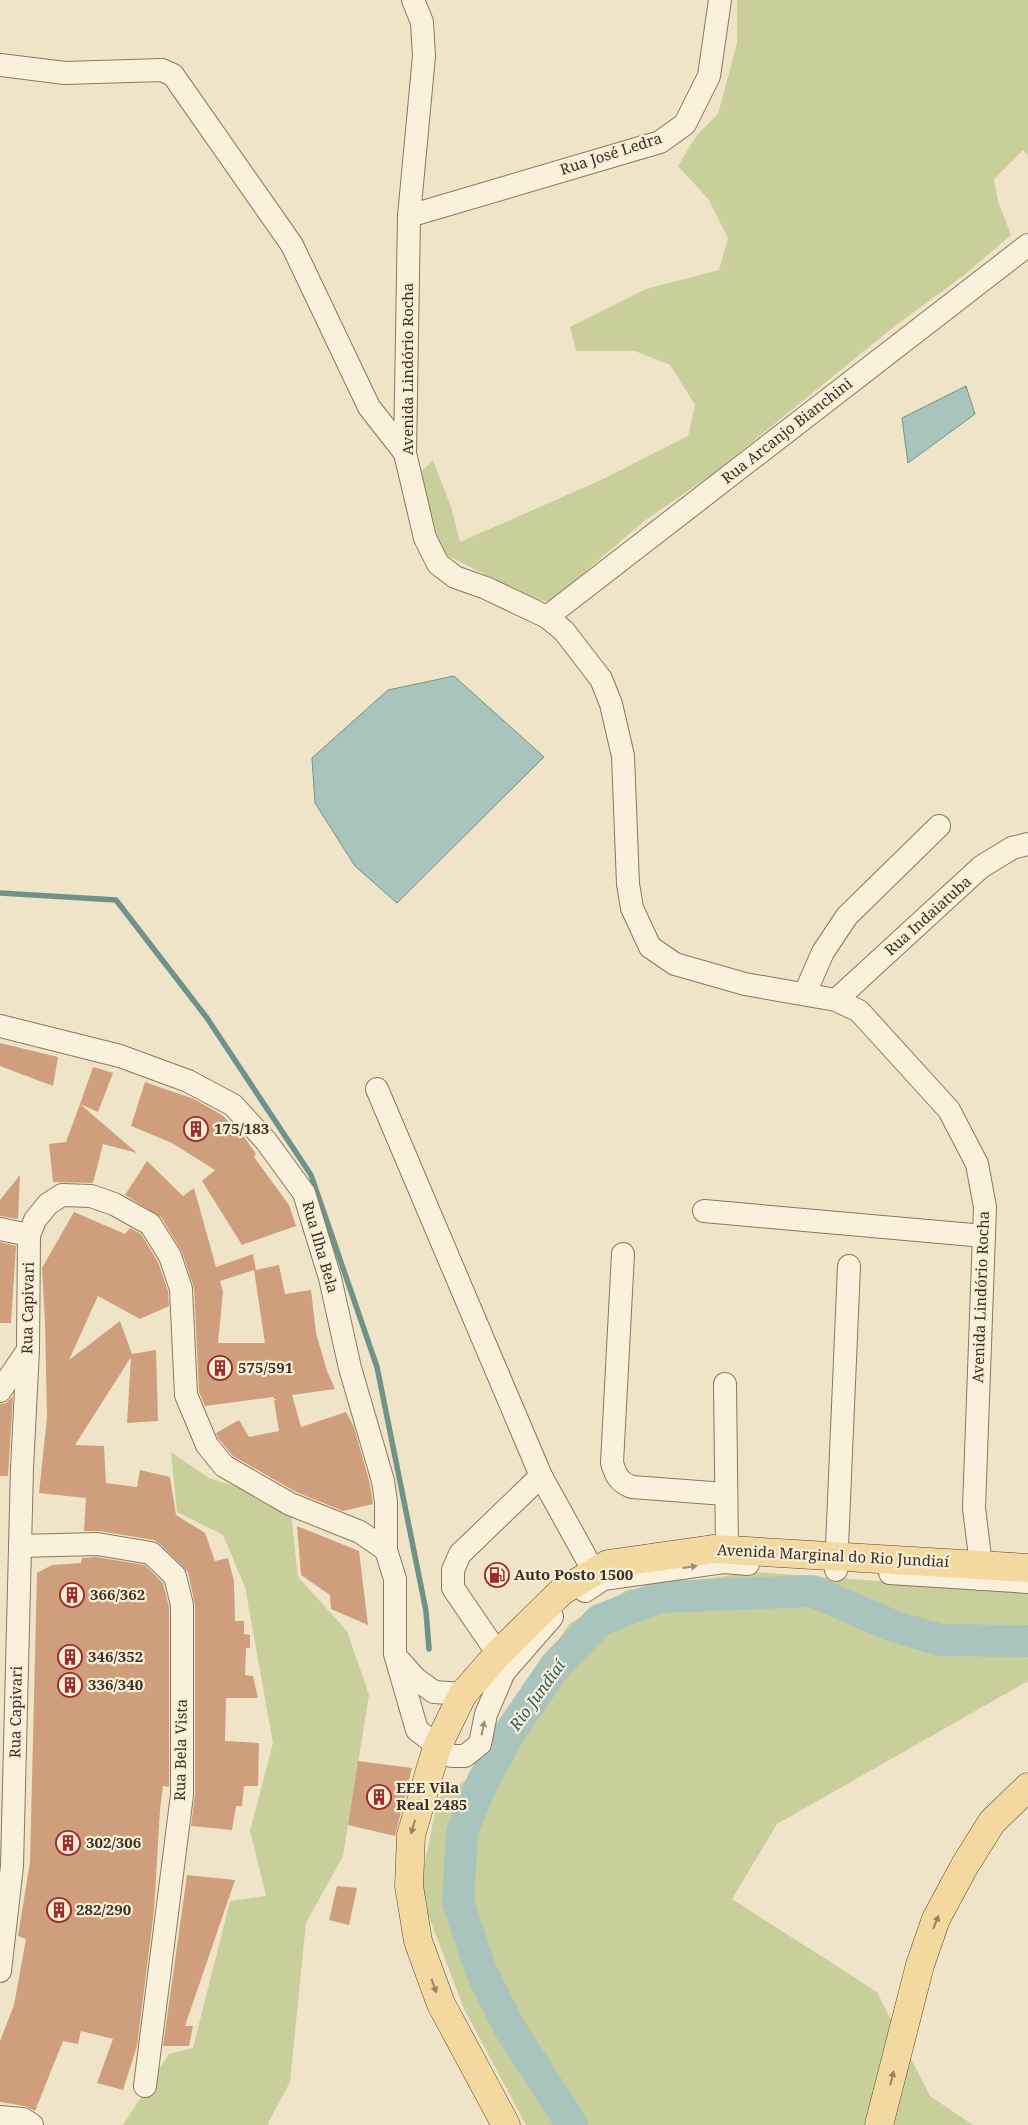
<svg xmlns="http://www.w3.org/2000/svg" width="1028" height="2125" viewBox="0 0 1028 2125" font-family="'Noto Serif',serif">
<style>
.green{fill:#c9cf9b}
.water{fill:#a9c4bc;stroke:#6f938a}
.lines{fill:none;stroke-linecap:round;stroke-linejoin:round}
.stream{stroke:#6f938a;stroke-width:5.5}
.river{stroke:#a9c4bc;stroke-width:32}
.building{fill:#cf9f7d;fill-rule:evenodd}
.minor-casing{stroke:#8d765c;stroke-width:24}
.major-casing{stroke:#5b4430;stroke-width:29}
.minor{stroke:#faf1dc;stroke-width:22}
.major{stroke:#f3d9a0;stroke-width:28}
.oneway{fill:#9c907e}
.oneway2{fill:#988460}
.labels{text-anchor:middle;stroke-width:4.5;stroke-linejoin:round;paint-order:stroke}
.street-label{font-size:15px;fill:#3d2e20;stroke:#f7eed8}
.poi-label{font-size:15px;font-weight:bold;fill:#3d2e20;stroke:#f7eed8;text-anchor:start}
.water-label{font-size:16px;font-style:italic;fill:#2f5d5a;stroke:#f7eed8}
</style>
<rect width="100%" height="100%" fill="#f0e4c8"/>
<!-- green -->
<g class="green">
<path d="M737,0H1028V156L1023,150L994,179L998,201L1011,235L963,276L895,326L714,473L643,522L550,602L535,599L442,553L420,473L433,460L451,507L460,542L601,480L688,436L695,405L670,365L635,351H576L570,327L646,289L719,270L728,238L709,200L678,166L697,135L718,114L737,43Z"/>
<path d="M171,1452L209,1478L290,1504L298,1577L347,1631L369,1695L343,1856L306,1923L290,2082L267,2125H123L169,2054L193,2048L230,1901L266,1896L250,1831L273,1743L245,1587L223,1535L177,1512Z"/>
<path d="M754,1572L1028,1592V1681L777,1824L732,1899L877,1992L930,2096L973,2125H526L464,2009L419,1891L438,1798L470,1777L569,1624L627,1590Z"/>
</g>
<!-- water -->
<g class="water">
<path d="M966,386L975,414L908,463L902,418Z"/>
<path d="M454,676L544,757L397,903L355,866L315,803L312,758L388,690Z"/>
</g>
<g class="lines">
<!-- stream -->
<g class="stream">
<path d="M0,893L116,900L207,1018L311,1175L377,1367L426,1611L429,1649"/>
<path d="M457,1808L462,1832"/>
</g>
<!-- river -->
<path class="river" d="M572,2125L509,2027L481,1971L458,1902L462,1832L482,1783L510,1732L556,1665L600,1620L660,1597L812,1591L893,1626L940,1640L1028,1641"/>
</g>
<!-- building -->
<g class="building">
<path d="M0,1043L58,1057L53,1086L0,1066Z"/>
<path d="M93,1067L113,1073L98,1112L80,1104Z"/>
<path d="M145,1082L194,1099L222,1115L244,1137L256,1154L254,1157L289,1205L296,1226L242,1245L202,1181L215,1170L172,1143L131,1126Z"/>
<path d="M80,1104L137,1153L103,1144L93,1183L53,1182L49,1144L66,1142Z"/>
<path d="M147,1161L183,1196L194,1188L216,1267L253,1254L256,1270L279,1265L285,1294L311,1290L316,1333L327,1371L335,1389L292,1395L301,1427L346,1412L354,1427L370,1484L373,1504L343,1511L296,1492L233,1456L218,1438L216,1433L239,1420L249,1437L279,1431L274,1401L277,1399H274L273,1397L205,1406L199,1392L194,1288L182,1252L161,1217L125,1195ZM254,1270L265,1343H218L223,1292L220,1281Z"/>
<path d="M20,1175L18,1219L0,1216V1200Z"/>
<path d="M74,1212L125,1234L130,1228L141,1234L158,1262L168,1291L169,1306L140,1319L98,1296L69,1360L120,1321L132,1354L156,1350L158,1421L127,1423L131,1357L75,1445L104,1446L106,1483L137,1487L140,1470L170,1477L176,1515L205,1533L215,1561L228,1558L234,1581L235,1621H244V1634L250,1635V1648H246L245,1675L253,1676L258,1698H226L225,1741L259,1743L258,1786H244L242,1806H236L232,1830L191,1826L195,1795V1605L188,1572L160,1544L154,1540L99,1531H84L86,1498L39,1493L47,1417L45,1322L42,1268Z"/>
<path d="M0,1242L16,1246L11,1323H0Z"/>
<path d="M13,1396L8,1476H0V1404L6,1403Z"/>
<path d="M297,1526L359,1551L368,1625L331,1609L330,1595L301,1575Z"/>
<path d="M96,1557L145,1565L163,1583L169,1607V1787L163,1786L160,1810L154,1911L137,2046L123,2090L97,2083L113,2039L81,2031L78,2044L63,2041L35,2111L25,2106L0,2102V2041L14,2005L26,1939L18,1936L30,1862L37,1573L52,1565L81,1563L82,1558Z"/>
<path d="M358,1761L412,1768L395,1836L348,1825Z"/>
<path d="M187,1875L235,1880L185,2026H193L189,2046H163Z"/>
<path d="M337,1886L357,1888L349,1925L329,1920Z"/>
</g>
<g class="lines">
<defs>
<g id="minor">
<path d="M413,0L422,22L424,56L409,216L405,453L425,538L438,564L455,577L486,588L547,617L564,631L601,679L611,704L623,756L628,884L632,908L650,947L675,964L745,984L836,1000L859,1011L949,1110L977,1164L985,1207L974,1508L981,1565L980,1579"/>
<path d="M0,65L65,73L162,70L173,75L292,245L369,407L405,453"/>
<path d="M409,216L660,142L685,124L709,76L720,0"/>
<path d="M547,617L1028,245"/>
<path d="M805,993L823,952L847,916L939,826"/>
<path d="M836,1000L981,867L1012,848L1028,844"/>
<path d="M0,1026L120,1056L188,1081L233,1105L266,1141L304,1193L330,1278L350,1368L383,1481L386,1502V1550L395,1579V1654L417,1730L451,1756H465L480,1744L486,1714L504,1672L552,1617"/>
<path d="M377,1089L541,1476L594,1572V1585"/>
<path d="M704,1211L984,1236"/>
<path d="M0,1229L29,1235"/>
<path d="M623,1254L612,1463C616,1476 619,1482 632,1487L725,1494"/>
<path d="M0,1391L28,1350"/>
<path d="M20,1546L97,1544L151,1553L175,1576L182,1605V1795L145,2086"/>
<path d="M724,1562L727,1549L725,1384"/>
<path d="M836,1570L849,1266"/>
<path d="M890,1573L1028,1582"/>
<path d="M585,1591L603,1579L724,1562L748,1564"/>
<path d="M399,1660L416,1679L434,1692L463,1694"/>
<path d="M503,1668L498,1654L453,1588V1570L460,1554L541,1476"/>
<path d="M0,1971L12,1866L22,1468L28,1350L29,1235L35,1220L48,1204L62,1195L91,1196L114,1204L150,1224L170,1256L181,1289L186,1395L207,1445L224,1466L290,1504L360,1532L386,1550"/>
<path d="M0,2117L23,2119L32,2125"/>
</g>
<g id="major">
<path d="M506,2125L441,2004L418,1941L409,1886L411,1835L437,1747L463,1694L498,1654L562,1591L608,1564L713,1549L1028,1568"/>
<path d="M879,2125L920,1965L936,1919L965,1865L992,1822L1028,1787"/>
</g>
</defs>
<!-- minor casing -->
<use href="#minor" class="minor-casing"/>
<!-- major casing -->
<use href="#major" class="major-casing"/>
<!-- minor -->
<use href="#minor" class="minor"/>
<!-- major -->
<use href="#major" class="major"/>
</g>
<!-- one-way arrows -->
<defs><path id="oneway-solid" d="M-6-.8H1V-3.2L6.5 0L1 3.2V.8H-6Z" transform="scale(1.25)"/></defs>
<g class="oneway">
<use href="#oneway-solid" transform="translate(690 1567) rotate(-8)"/>
<use href="#oneway-solid" transform="translate(483 1728) rotate(-78)"/>
</g>
<g class="oneway2">
<use href="#oneway-solid" transform="translate(413 1827) rotate(106)"/>
<use href="#oneway-solid" transform="translate(936 1922) rotate(-68)"/>
<use href="#oneway-solid" transform="translate(434 1986) rotate(70)"/>
<use href="#oneway-solid" transform="translate(892 2078) rotate(-76)"/>
</g>
<!-- icons -->
<defs>
<symbol id="building-ring" viewBox="-11 -11 22 22"><circle r="9.5" fill="#f7eed8" stroke="#9e2a2b" stroke-width="1.5"/><path d="M-4-6H4V6H1V3H-1V6H-4ZM-2.5-4.3h1.7v1.8h-1.7ZM.8-4.3h1.7v1.8H.8ZM-2.5-1h1.7V.8h-1.7ZM.8-1h1.7V.8H.8Z" fill="#9e2a2b"/></symbol>
<symbol id="fuel-ring" viewBox="-11 -11 22 22"><circle r="9.5" fill="#f7eed8" stroke="#9e2a2b" stroke-width="1.5"/><path d="M-5.5-6h7V0h2V4h1.3V-2.5L3-4.5l.8-.8L6-3V5H2.5V1h-1V6h-7ZM-4.2-4.7v3.2H.2V-4.7Z" fill="#9e2a2b"/></symbol>
</defs>
<g fill-rule="evenodd">
<use href="#building-ring" x="182" y="1115" width="28" height="28"/>
<use href="#building-ring" x="206" y="1354" width="28" height="28"/>
<use href="#fuel-ring" x="483" y="1561" width="28" height="28"/>
<use href="#building-ring" x="58" y="1581" width="28" height="28"/>
<use href="#building-ring" x="56" y="1643" width="28" height="28"/>
<use href="#building-ring" x="56" y="1671" width="28" height="28"/>
<use href="#building-ring" x="365" y="1783" width="28" height="28"/>
<use href="#building-ring" x="54" y="1829" width="28" height="28"/>
<use href="#building-ring" x="45" y="1896" width="28" height="28"/>
</g>
<g class="labels">
<!-- street labels -->
<g class="street-label">
<text transform="translate(611 154) rotate(-18)" y="5">Rua José Ledra</text>
<text transform="translate(408 369) rotate(-90)" y="5">Avenida Lindório Rocha</text>
<text transform="translate(787 431) rotate(-38)" y="5">Rua Arcanjo Bianchini</text>
<text transform="translate(928 916) rotate(-42)" y="5">Rua Indaiatuba</text>
<text transform="translate(320 1247) rotate(74)" y="5">Rua Ilha Bela</text>
<text transform="translate(981 1297) rotate(-88)" y="5">Avenida Lindório Rocha</text>
<text transform="translate(28 1308) rotate(-89)" y="5">Rua Capivari</text>
<text transform="translate(833 1556) rotate(3)" y="5">Avenida Marginal do Rio Jundiaí</text>
<text transform="translate(16 1712) rotate(-89)" y="5">Rua Capivari</text>
<text transform="translate(181 1750) rotate(-89)" y="5">Rua Bela Vista</text>
</g>
<!-- poi labels -->
<g class="poi-label">
<text x="214" y="1134">175/183</text>
<text x="238" y="1373">575/591</text>
<text x="514" y="1580">Auto Posto 1500</text>
<text x="90" y="1600">366/362</text>
<text x="88" y="1662">346/352</text>
<text x="88" y="1690">336/340</text>
<text x="396" y="1793">EEE Vila<tspan x="396" dy="17">Real 2485</tspan></text>
<text x="86" y="1848">302/306</text>
<text x="76" y="1915">282/290</text>
</g>
<!-- water labels -->
<g class="water-label">
<text transform="translate(537 1695) rotate(-54)" y="6">Rio Jundiaí</text>
</g>
</g>
</svg>
